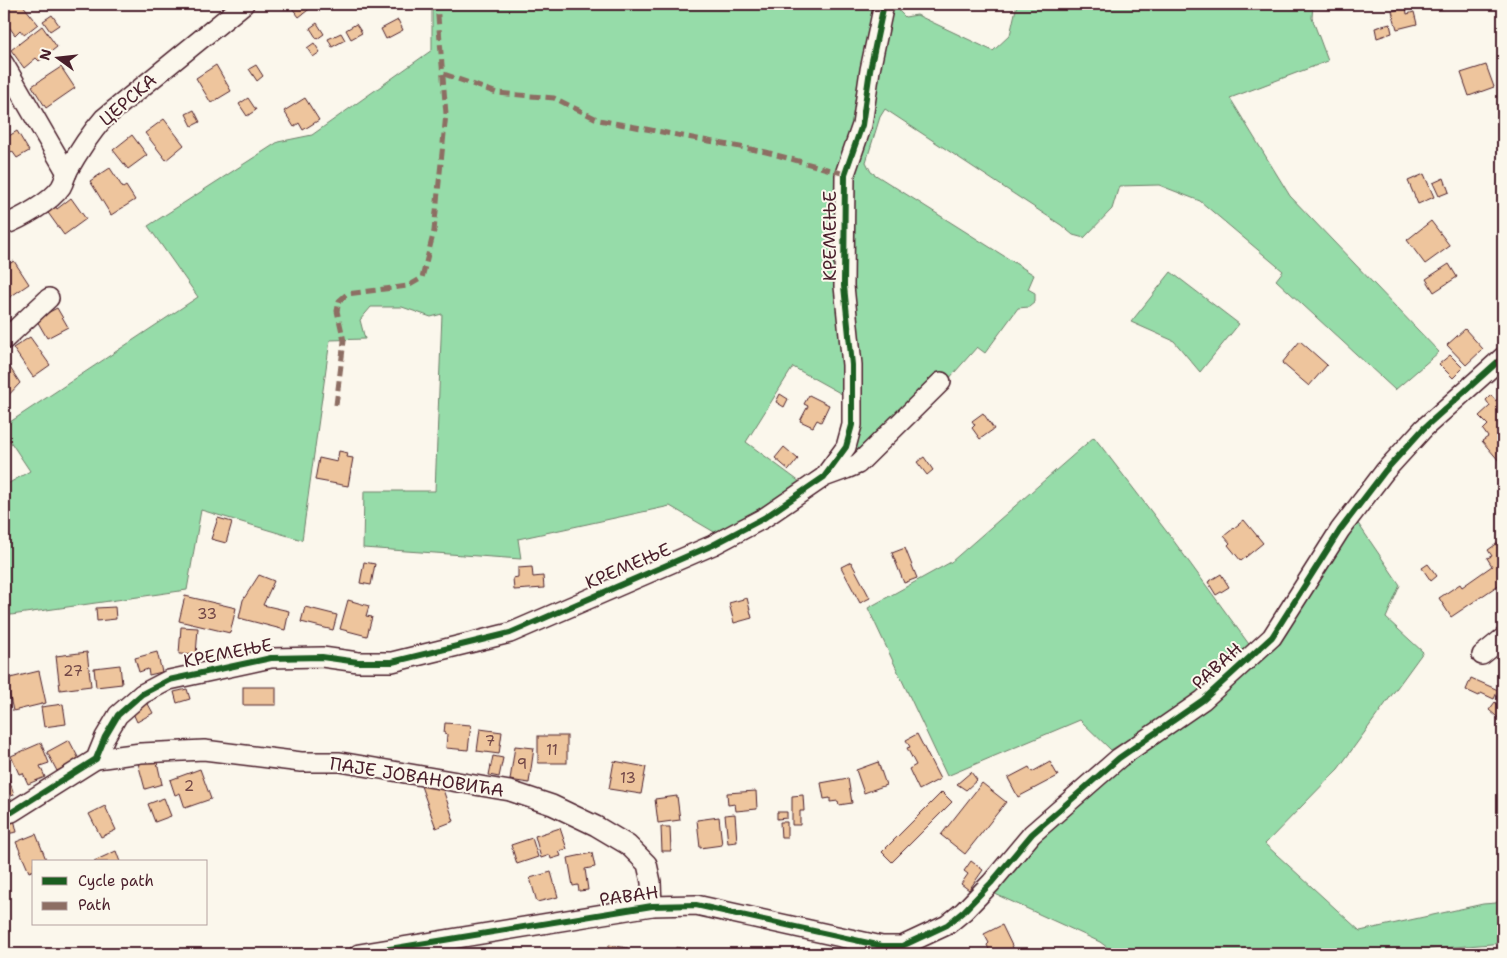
<svg xmlns="http://www.w3.org/2000/svg" width="1507" height="958" viewBox="0 0 1507 958" font-family="'Shantell Sans',sans-serif">
<style>
.green{fill:#96dca9;stroke:#707e6a}
.building{fill:#eec59d;stroke:#4a1f2b}
.lines{fill:none;stroke-linecap:round;stroke-linejoin:round}
.minor-casing{stroke:#4a1f2b;stroke-width:22}
.minor{stroke:#fbf7ec;stroke-width:19}
.quiet{stroke:#8d6e63;stroke-width:5;stroke-dasharray:10 5;stroke-linecap:butt}
.cycleway-casing{stroke:#fbf7ec;stroke-width:9}
.cycleway{stroke:#1b5e20;stroke-width:6}
.labels{text-anchor:middle;stroke-width:4;stroke-linejoin:round;paint-order:stroke}
.number-label{font-size:15px;fill:#734848}
.street-label{font-size:18px;fill:#4a1f2b;stroke:#fbf7ec}
</style>
<rect width="100%" height="100%" fill="#fbf7ec"/>
<filter id="ink" filterUnits="userSpaceOnUse"><feTurbulence type="fractalNoise" baseFrequency=".02" numOctaves="2"/><feDisplacementMap in="SourceGraphic" scale="10" xChannelSelector="R" yChannelSelector="G"/><feConvolveMatrix kernelMatrix="1 2 1 2 8 2 1 2 1" color-interpolation-filters="sRGB"/></filter>
<g filter="url(#ink)">
<!-- green -->
<g class="green">
<path d="M432,4H878L842,174L849,398L793,367L746,442L804,485L721,536L670,506L518,539L521,559L363,548L364,491H435L442,314L431,317L402,307H371L360,320L365,339L330,340L302,540L201,510L187,590L4,616V486L30,471L4,432V426L198,297L148,226L278,142L312,135L432,50Z"/>
<path d="M1017,4H1313L1312,18L1328,61L1230,98L1290,196L1439,352L1395,390L1276,280L1283,271L1200,201L1159,185L1119,186L1112,209L1084,238L1073,235L1061,225L885,109L880,117L866,162L871,172L1034,275L1028,289L1035,293V302L1029,307L1018,308L985,353L977,347L947,381L854,462L844,454L848,175L893,5L905,17L917,15L993,51L1010,35Z"/>
<path d="M1171,272L1239,324L1200,372L1174,341L1131,322Z"/>
<path d="M1094,437L1173,540L1251,647L1199,694L1111,750L1080,720L947,776L868,608L951,562Z"/>
<path d="M1357,522L1400,585L1386,618L1423,652L1338,769L1265,844L1360,931L1483,904L1496,903L1503,894V943L1371,954H1116L1100,942L993,893L1044,834L1123,765L1276,643Z"/>
</g>
<!-- building -->
<g class="building">
<path d="M8,4H22L38,24L24,35L20,30L15,35L4,20V7Z"/>
<path d="M289,4H316L299,17Z"/>
<path d="M1406,7L1407,14L1414,12L1417,24L1397,29L1392,11Z"/>
<path d="M52,15L59,25L50,31L43,21Z"/>
<path d="M398,20L403,30L386,39L381,29Z"/>
<path d="M317,23L324,34L317,39L310,28Z"/>
<path d="M356,24L362,33L351,39L346,30Z"/>
<path d="M1390,24L1392,33L1377,38L1375,28Z"/>
<path d="M42,26L57,47L39,61L36,58L24,68L11,50Z"/>
<path d="M341,33L345,40L332,47L328,39Z"/>
<path d="M314,43L320,52L313,57L307,48Z"/>
<path d="M216,65L231,91L211,103L196,78Z"/>
<path d="M256,65L263,76L257,81L249,69Z"/>
<path d="M1486,65L1494,87L1469,96L1461,73Z"/>
<path d="M61,67L75,88L46,108L32,86Z"/>
<path d="M248,98L256,110L247,116L239,104Z"/>
<path d="M305,98L319,120L303,130L299,123L294,127L284,111Z"/>
<path d="M194,110L200,122L192,126L186,114Z"/>
<path d="M164,119L184,145L166,160L145,133Z"/>
<path d="M17,131L29,151L17,158L12,151L4,157V139Z"/>
<path d="M132,135L147,155L128,169L113,150Z"/>
<path d="M110,168L123,188L126,186L135,200L111,215L90,181Z"/>
<path d="M1424,174L1434,197L1418,204L1408,181Z"/>
<path d="M1444,178L1449,192L1439,196L1433,183Z"/>
<path d="M71,198L86,219L64,235L46,210L54,204L57,209Z"/>
<path d="M1431,221L1450,246L1425,264L1407,240Z"/>
<path d="M14,261L29,284L7,299L4,294V267Z"/>
<path d="M1449,264L1457,277L1434,292L1426,279Z"/>
<path d="M57,308L68,327L47,338L36,319Z"/>
<path d="M1465,329L1483,349L1466,365L1447,345Z"/>
<path d="M30,337L50,365L33,377L13,348Z"/>
<path d="M1300,341L1327,365L1309,386L1282,363Z"/>
<path d="M1450,355L1463,368L1453,378L1439,364Z"/>
<path d="M7,363L20,383L4,400V366Z"/>
<path d="M780,394L788,399L784,407L776,402Z"/>
<path d="M809,395L829,405L821,422L817,420L813,427L800,421L808,406L804,404Z"/>
<path d="M1491,395L1496,401L1499,397L1503,402V459L1500,462L1482,441L1488,437L1483,430L1488,425L1479,416L1490,406L1486,400Z"/>
<path d="M983,413L994,429L980,439L972,428L975,425L972,421Z"/>
<path d="M784,447L798,459L789,470L775,458Z"/>
<path d="M339,451L348,453L347,457L353,458L348,486L315,480L319,458L337,462Z"/>
<path d="M924,457L933,470L927,475L917,462Z"/>
<path d="M218,518L232,522L226,543L211,539Z"/>
<path d="M1244,520L1263,543L1241,561L1228,545L1230,543L1224,536Z"/>
<path d="M1502,540L1503,582L1451,617L1439,598L1460,584L1462,587L1492,566L1487,558L1492,556L1488,550Z"/>
<path d="M905,548L917,578L904,583L892,553Z"/>
<path d="M364,562L375,564L371,585L360,583Z"/>
<path d="M851,562L870,598L860,603L841,567Z"/>
<path d="M1428,564L1437,576L1431,581L1422,568Z"/>
<path d="M532,567L533,577L543,576L544,588L514,590L513,578L518,577V568Z"/>
<path d="M1221,574L1229,587L1216,595L1208,582Z"/>
<path d="M259,575L274,581L263,605L289,611L285,630L239,618L243,600Z"/>
<path d="M185,596L236,608L230,633L179,621Z"/>
<path d="M747,598L752,618L734,623L729,603Z"/>
<path d="M348,600L369,606L366,616L372,617L367,636L340,629Z"/>
<path d="M115,607L116,619L97,621L96,608Z"/>
<path d="M305,607L337,615L333,630L301,622Z"/>
<path d="M181,627L198,628L196,655L179,654Z"/>
<path d="M87,652L91,686L60,690L56,656Z"/>
<path d="M157,652L162,672L149,675L148,669L139,672L135,658Z"/>
<path d="M120,665L122,684L96,687L94,668Z"/>
<path d="M39,671L46,703L13,711L6,679Z"/>
<path d="M1471,678L1498,690L1494,699L1481,693L1479,696L1466,690Z"/>
<rect x="243" y="687" width="33" height="18"/>
<path d="M187,689L190,699L177,703L174,692Z"/>
<path d="M147,702L153,713L137,722L132,711Z"/>
<path d="M1495,702L1503,709V722L1489,710Z"/>
<path d="M63,704L66,724L44,727L41,707Z"/>
<path d="M445,723L471,725L468,750L446,748L447,734L444,733Z"/>
<path d="M480,729L502,732L499,754L477,751Z"/>
<path d="M917,734L940,779L919,790L909,769L916,765L907,748L910,747L906,740Z"/>
<rect x="538" y="736" width="29" height="27"/>
<path d="M69,740L79,759L57,771L47,752Z"/>
<path d="M41,743L49,763L40,766L45,777L28,784L23,773L19,774L11,756Z"/>
<path d="M515,746L534,748L529,783L510,780Z"/>
<path d="M493,756L503,758L499,777L489,775Z"/>
<path d="M156,758L162,784L145,789L138,763Z"/>
<path d="M614,761L646,767L641,794L609,789Z"/>
<path d="M4,762L14,795L4,798Z"/>
<path d="M878,762L886,785L864,793L856,770Z"/>
<path d="M1050,762L1058,776L1018,797L1008,778L1029,767L1032,772Z"/>
<path d="M200,769L211,799L185,808L180,793L175,795L170,780Z"/>
<path d="M971,772L977,780L966,790L957,784Z"/>
<path d="M848,778L852,803L839,805L838,801L830,802V798L824,799L821,783Z"/>
<path d="M982,783L1006,802L965,854L941,835Z"/>
<path d="M441,784L454,821L436,828L421,786Z"/>
<path d="M756,791L757,809L736,811L735,804L728,805L727,793Z"/>
<path d="M942,792L952,802L892,862L882,852Z"/>
<path d="M803,795L804,811H800V825H792V796Z"/>
<path d="M677,796L680,820L658,823L655,799Z"/>
<path d="M164,798L171,816L155,822L148,804Z"/>
<path d="M105,806L116,830L101,837L89,814Z"/>
<path d="M777,812H787V818L777,819Z"/>
<path d="M735,814L737,842L728,843L725,815Z"/>
<path d="M719,817L722,845L700,848L697,820Z"/>
<path d="M14,819L17,832L6,834L4,821Z"/>
<path d="M780,822H787V838H781Z"/>
<path d="M661,827H670L671,851H662Z"/>
<path d="M560,828L567,849L559,851L561,856L551,859L550,855L541,858L535,836Z"/>
<path d="M36,834L47,862H34V870L29,872L16,842Z"/>
<path d="M532,838L538,857L517,864L511,845Z"/>
<path d="M116,851L120,862H95L94,861Z"/>
<path d="M592,853L595,867L585,869L588,890L579,891L578,885L573,886L568,858Z"/>
<path d="M971,861L983,870L969,890L961,884L968,874L964,871Z"/>
<path d="M551,872L558,897L537,902L530,878Z"/>
<path d="M1002,925L1016,954H991L987,945L989,943L984,934Z"/>
<path d="M609,945L628,948L627,954H608Z"/>
<path d="M676,947L689,950L688,954H675Z"/>
</g>
<g class="lines">
<defs>
<g id="minor">
<path d="M4,64L67,173"/>
<path d="M4,225C20,219 51,202 61,187C64,182 65,177 67,172C77,154 90,134 104,118L244,4"/>
<path d="M4,340L49,298"/>
<path d="M824,477L846,469L858,464L941,382"/>
<path d="M1482,655L1503,638"/>
<path d="M96,759L141,753L204,750L301,762H340L510,791L552,805L596,826L628,845L647,864L651,882L652,906"/>
<path d="M4,814L12,812L96,759L105,737L118,715L142,694L169,680L271,658L322,657L358,662H392L510,633L713,545L764,518L824,477L846,447L852,425V365L844,286L845,174L862,125L870,70L884,4"/>
<path d="M359,954L652,906L696,905L882,946H902L947,925L964,911L991,883L1032,834L1119,758L1203,700L1272,637L1340,530L1385,471L1424,428L1503,357"/>
</g>
</defs>
<!-- minor casing -->
<use href="#minor" class="minor-casing"/>
<!-- minor -->
<use href="#minor" class="minor"/>
<!-- quiet -->
<g class="quiet">
<path d="M444,74L497,93L554,98L599,120L766,152L845,174"/>
<path d="M336,405L344,341L337,311L339,301L347,294L408,286L422,278L434,231L446,114L437,4"/>
</g>
<defs>
<g id="cycleway">
<path d="M4,814L12,812L96,759L105,737L118,715L142,694L169,680L271,658L322,657L358,662H392L510,633L713,545L764,518L824,477L846,447L852,425V365L844,286L845,174L862,125L870,70L884,4"/>
<path d="M359,954L652,906L696,905L882,946H902L947,925L964,911L991,883L1032,834L1119,758L1203,700L1272,637L1340,530L1385,471L1424,428L1503,357"/>
</g>
</defs>
<!-- cycleway casing -->
<use href="#cycleway" class="cycleway-casing"/>
<!-- cycleway -->
<use href="#cycleway" class="cycleway"/>
</g>
</g>
<g class="labels">
<!-- number labels -->
<g class="number-label">
<text x="207" y="619">33</text>
<text x="73" y="676">27</text>
<text x="490" y="746">7</text>
<text x="552" y="755">11</text>
<text x="522" y="769">9</text>
<text x="628" y="783">13</text>
<text x="189" y="791">2</text>
</g>
<!-- street labels -->
<g class="street-label">
<text transform="translate(128 100) rotate(-41)" y="6">ЦЕРСКА</text>
<text transform="translate(830 236) rotate(-90)" y="6">КРЕМЕЊЕ</text>
<text transform="translate(628 566) rotate(-23)" y="6">КРЕМЕЊЕ</text>
<text transform="translate(228 653) rotate(-11)" y="6">КРЕМЕЊЕ</text>
<text transform="translate(1217 666) rotate(-42)" y="6">РАВАН</text>
<text transform="translate(417 777) rotate(9)" y="6">ПАЈЕ ЈОВАНОВИЋА</text>
<text transform="translate(629 896) rotate(-8)" y="6">РАВАН</text>
</g>
</g>
<!-- margin -->
<rect width="1507" height="958" fill="none" stroke="#fbf7ec" stroke-width="20"/>
<rect x="10" y="10" width="1487" height="938" fill="none" stroke="#4a1f2b" stroke-width="2" filter="url(#ink)"/>
<!-- legend -->
<rect x="32" y="860" width="175" height="65" fill="#fbf7ec" stroke="#b4a19f"/>
<rect x="42" y="877" width="25" height="8" fill="#1b5e20" stroke="#b4a19f"/>
<text x="78" y="886" font-size="15" fill="#4a1f2b">Cycle path</text>
<rect x="42" y="902" width="25" height="8" fill="#8d6e63" stroke="#b4a19f"/>
<text x="78" y="910" font-size="15" fill="#4a1f2b">Path</text>
<!-- north arrow -->
<g transform="translate(58 58) rotate(285)" stroke="#fbf7ec" stroke-width="4" paint-order="stroke">
<path d="M0-4L9 19L0 12L-9 19Z" fill="#4a1f2b"/>
<text y="-8" font-size="14" font-weight="bold" text-anchor="middle" fill="#4a1f2b">N</text>
</g>
</svg>
